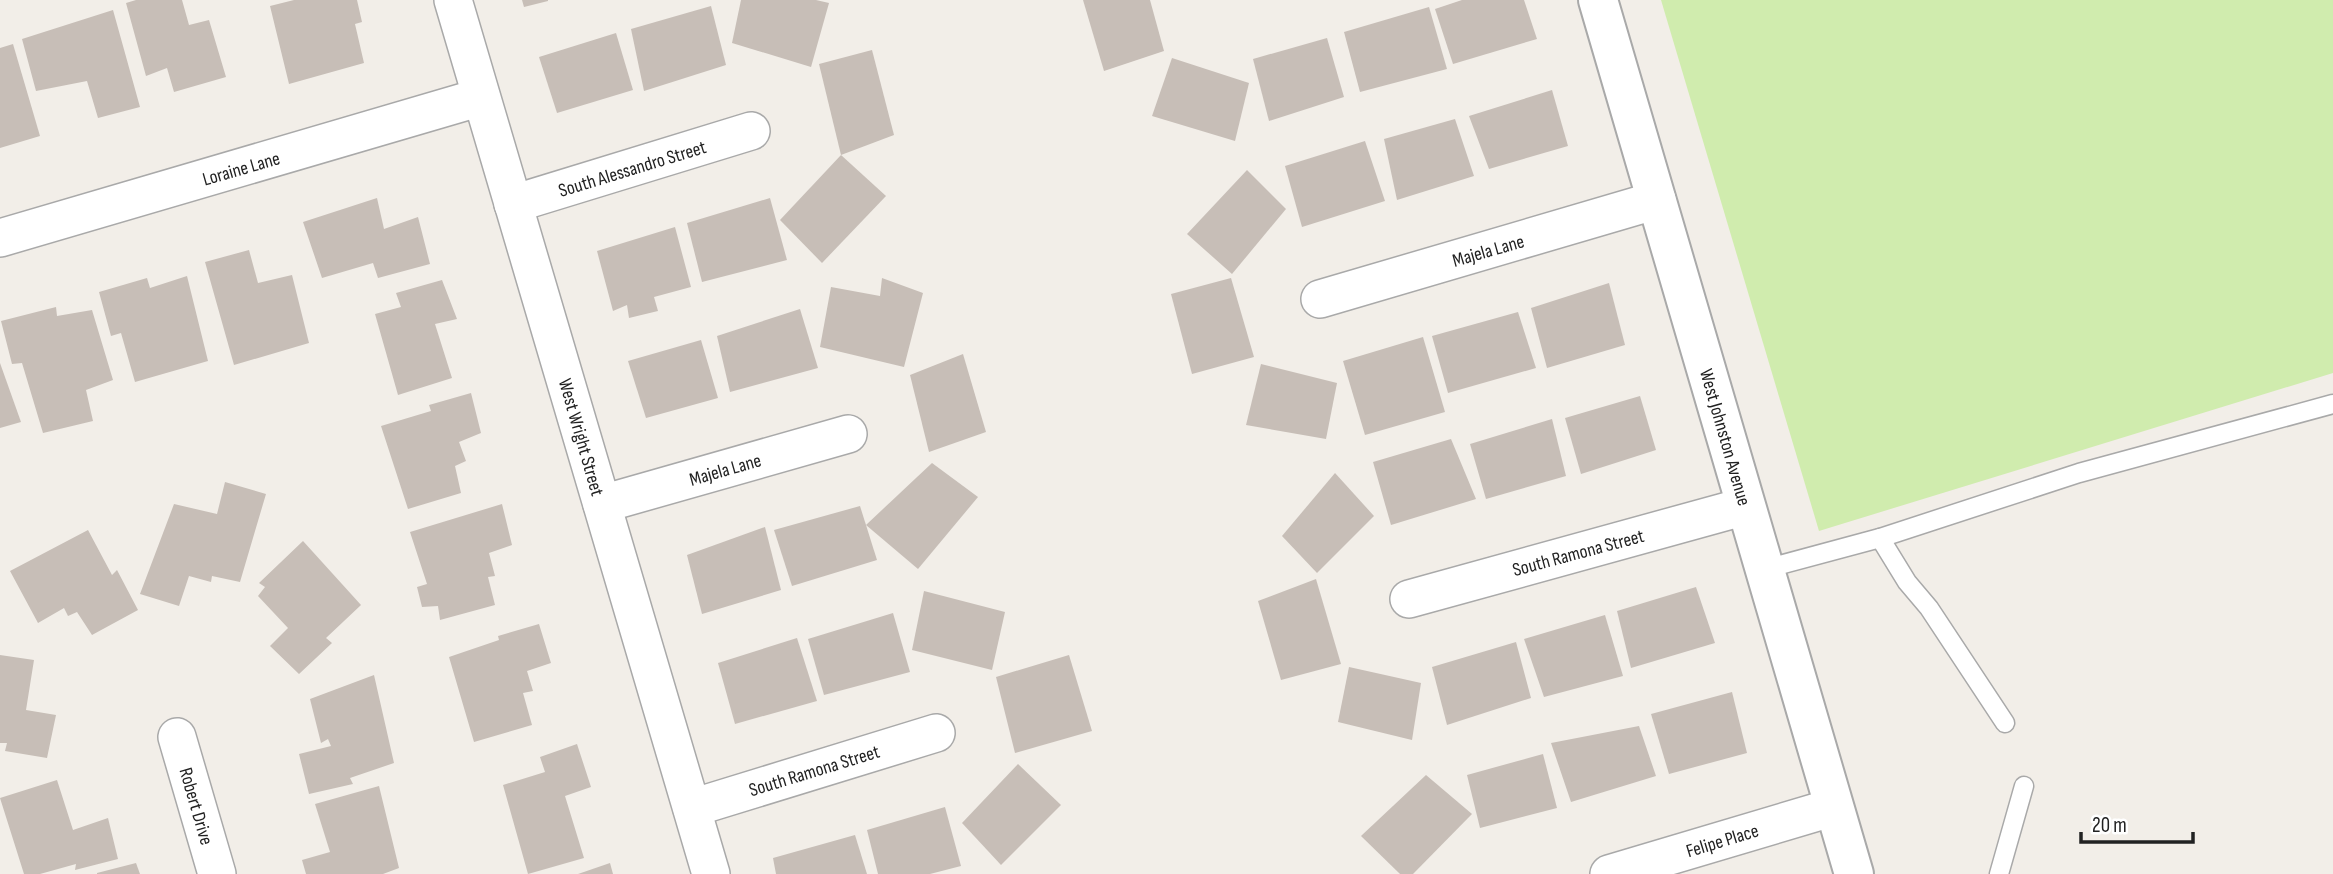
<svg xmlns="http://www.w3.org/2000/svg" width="2333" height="874" viewBox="0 0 2333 874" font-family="'Sofia Sans Condensed',sans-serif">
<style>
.grass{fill:#d0ecae}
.building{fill:#c7beb7}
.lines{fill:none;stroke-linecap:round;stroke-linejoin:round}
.service-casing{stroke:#a9a9a9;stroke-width:21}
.minor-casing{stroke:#a9a9a9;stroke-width:40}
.tertiary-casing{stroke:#a9a9a9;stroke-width:42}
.service{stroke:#fff;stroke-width:18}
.minor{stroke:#fff;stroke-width:37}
.tertiary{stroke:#fff;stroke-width:38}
.labels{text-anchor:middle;stroke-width:7;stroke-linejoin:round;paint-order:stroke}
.street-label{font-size:19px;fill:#222;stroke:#fff}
</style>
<rect width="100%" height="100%" fill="#f2eee8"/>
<!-- grass -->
<path class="grass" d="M1661,0H2333V373L1819,531Z"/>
<!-- building -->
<g class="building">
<path d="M136,0H182L189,25L209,20L226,77L174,92L167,68L146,76L126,3Z"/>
<path d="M294,0H357L362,22L355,24L364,63L289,84L270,6Z"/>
<path d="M522,0H548V1L524,7Z"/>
<path d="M741,0H816L829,3L811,67L732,43Z"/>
<path d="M1083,0H1150L1164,51L1104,71Z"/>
<path d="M1462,0H1524L1537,39L1453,64L1435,9Z"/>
<path d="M711,6L726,65L644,91L631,29Z"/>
<path d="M1429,7L1447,69L1360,92L1344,32Z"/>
<path d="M113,10L140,107L98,118L87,81L36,91L22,39Z"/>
<path d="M616,33L633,90L557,113L539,57Z"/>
<path d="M1327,38L1344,97L1269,121L1253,59Z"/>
<path d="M13,44L40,136L0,148V48Z"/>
<path d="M872,50L894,135L841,155L819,64Z"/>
<path d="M1172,58L1249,83L1235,141L1152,116Z"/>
<path d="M1552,90L1568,146L1489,169L1469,116Z"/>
<path d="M1455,119L1474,176L1397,200L1384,139Z"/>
<path d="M1365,141L1385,201L1302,227L1285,166Z"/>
<path d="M841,155L886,196L822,263L780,220Z"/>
<path d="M1247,170L1286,209L1232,274L1187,234Z"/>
<path d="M377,198L384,229L418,217L430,264L378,278L373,263L322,278L303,222Z"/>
<path d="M770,198L787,260L702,282L687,223Z"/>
<path d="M675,227L691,287L654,297L658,311L629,318L627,305L613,311L597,251Z"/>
<path d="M249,250L258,283L292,275L309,343L234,365L205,262Z"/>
<path d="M187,276L208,361L135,382L121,333L111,336L99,292L147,278L150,288Z"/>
<path d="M882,278L923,293L904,367L820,347L831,287L880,296Z"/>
<path d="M1231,278L1254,357L1192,374L1171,294Z"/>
<path d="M442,280L457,319L435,324L452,378L398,395L375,314L401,307L396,293Z"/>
<path d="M1609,283L1625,345L1547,368L1531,308Z"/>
<path d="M56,307L57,316L92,310L113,380L86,390L93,421L43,433L22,363L12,364L1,321Z"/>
<path d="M800,309L818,368L730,392L717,336Z"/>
<path d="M1518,312L1536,368L1448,393L1432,336Z"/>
<path d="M1423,337L1445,412L1365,435L1343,361Z"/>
<path d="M701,340L718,398L646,418L628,361Z"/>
<path d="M963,354L986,432L929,452L910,375Z"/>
<path d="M0,363L21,422L0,428Z"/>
<path d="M1261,364L1337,383L1326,439L1246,425Z"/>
<path d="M471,393L481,433L459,442L466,461L455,466L461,493L408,509L381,426L431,411L429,405Z"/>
<path d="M1640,396L1656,450L1581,474L1565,418Z"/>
<path d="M1552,419L1566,476L1486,499L1470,444Z"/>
<path d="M1451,439L1476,499L1391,525L1373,462Z"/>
<path d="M932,463L978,497L918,569L866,525Z"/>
<path d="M1335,473L1374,516L1317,573L1282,536Z"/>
<path d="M225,482L266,494L240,582L212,576L211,582L189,576L179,606L140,594L174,504L217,514Z"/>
<path d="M502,504L512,545L489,553L495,576L488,577L495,605L440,620L438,606L422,607L417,587L427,584L410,532Z"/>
<path d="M860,506L877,560L792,586L774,530Z"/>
<path d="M765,527L781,590L702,614L687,555Z"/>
<path d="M88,530L112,575L117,570L138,610L92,635L77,612L68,616L64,608L38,623L10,571Z"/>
<path d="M303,541L361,605L326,638L332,643L299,674L270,646L288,628L258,596L265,587L259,583Z"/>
<path d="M1316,579L1341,664L1281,680L1258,601Z"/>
<path d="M1696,587L1715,643L1631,668L1617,611Z"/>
<path d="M924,591L1005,612L992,670L912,650Z"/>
<path d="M893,613L910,672L824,695L808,639Z"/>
<path d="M1605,615L1623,676L1544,697L1524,639Z"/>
<path d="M539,624L551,663L527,671L533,691L523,693L532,725L474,742L449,657L499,640L498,636Z"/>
<path d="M797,638L817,701L735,724L718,663Z"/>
<path d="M1516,642L1531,698L1447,725L1432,667Z"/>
<path d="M0,655L34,660L26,710L56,715L47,758L5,751L7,743H0Z"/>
<path d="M1069,655L1092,731L1015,753L996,677Z"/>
<path d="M1349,667L1421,683L1412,740L1338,722Z"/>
<path d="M374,675L394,763L350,778L353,784L309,794L299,754L331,746L328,739L321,743L310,699Z"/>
<path d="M1732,692L1747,753L1669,774L1651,714Z"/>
<path d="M1639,726L1656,776L1571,802L1551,743Z"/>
<path d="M577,744L591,787L565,796L584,858L528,874L503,785L545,772L540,757Z"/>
<path d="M1543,754L1557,808L1480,828L1467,775Z"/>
<path d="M1018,764L1061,805L1001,865L962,823Z"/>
<path d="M1426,775L1472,814L1413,874H1400L1361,836Z"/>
<path d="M57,780L73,830L108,818L118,859L75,870L76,864L40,874H24L0,798Z"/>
<path d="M379,786L399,868L383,874H306L302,860L330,852L315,804Z"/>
<path d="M945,807L961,866L930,874H878L867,830Z"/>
<path d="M855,835L867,874H776L773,858Z"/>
<path d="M136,863L140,874H97V873Z"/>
<path d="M610,863L613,874H578Z"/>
</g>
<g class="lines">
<defs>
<g id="service">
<path d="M1880,538L2079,473L2333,404"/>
<path d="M1765,569L1880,538L1907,582L1929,608L2005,723"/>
<path d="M1999,874L2024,786"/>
</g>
<g id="minor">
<path d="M453,0L711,874"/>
<path d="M513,204L751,131"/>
<path d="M0,238L481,97"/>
<path d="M1320,299L1657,200"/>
<path d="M602,504L848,434"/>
<path d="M1409,599L1746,506"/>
<path d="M177,737L217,874"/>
<path d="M692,808L936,733"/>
<path d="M1609,874L1834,807"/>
</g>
<path id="tertiary" d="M1598,0L1854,874"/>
</defs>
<!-- service casing -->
<use href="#service" class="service-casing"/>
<!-- minor casing -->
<use href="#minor" class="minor-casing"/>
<!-- tertiary casing -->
<use href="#tertiary" class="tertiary-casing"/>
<!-- service -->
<use href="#service" class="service"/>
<!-- minor -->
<use href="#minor" class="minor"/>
<!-- tertiary -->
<use href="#tertiary" class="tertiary"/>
</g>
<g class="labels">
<!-- street labels -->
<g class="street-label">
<text transform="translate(241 168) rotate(-16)" y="7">Loraine Lane</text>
<text transform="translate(632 168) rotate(-17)" y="7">South Alessandro Street</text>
<text transform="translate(1488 250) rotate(-16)" y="7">Majela Lane</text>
<text transform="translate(582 437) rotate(74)" y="7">West Wright Street</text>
<text transform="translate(1726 437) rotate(74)" y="7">West Johnston Avenue</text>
<text transform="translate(725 469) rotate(-16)" y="7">Majela Lane</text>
<text transform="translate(1578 552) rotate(-15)" y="7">South Ramona Street</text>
<text transform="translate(814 770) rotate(-17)" y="7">South Ramona Street</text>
<text transform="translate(197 806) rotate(74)" y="7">Robert Drive</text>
<text transform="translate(1722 840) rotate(-17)" y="7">Felipe Place</text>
</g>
</g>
<!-- scale -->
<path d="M2081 832v10h112v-10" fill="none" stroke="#222222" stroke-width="3.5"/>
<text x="2092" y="832" font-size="21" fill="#222222" stroke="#ffffff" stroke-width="5" paint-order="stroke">20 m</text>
</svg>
